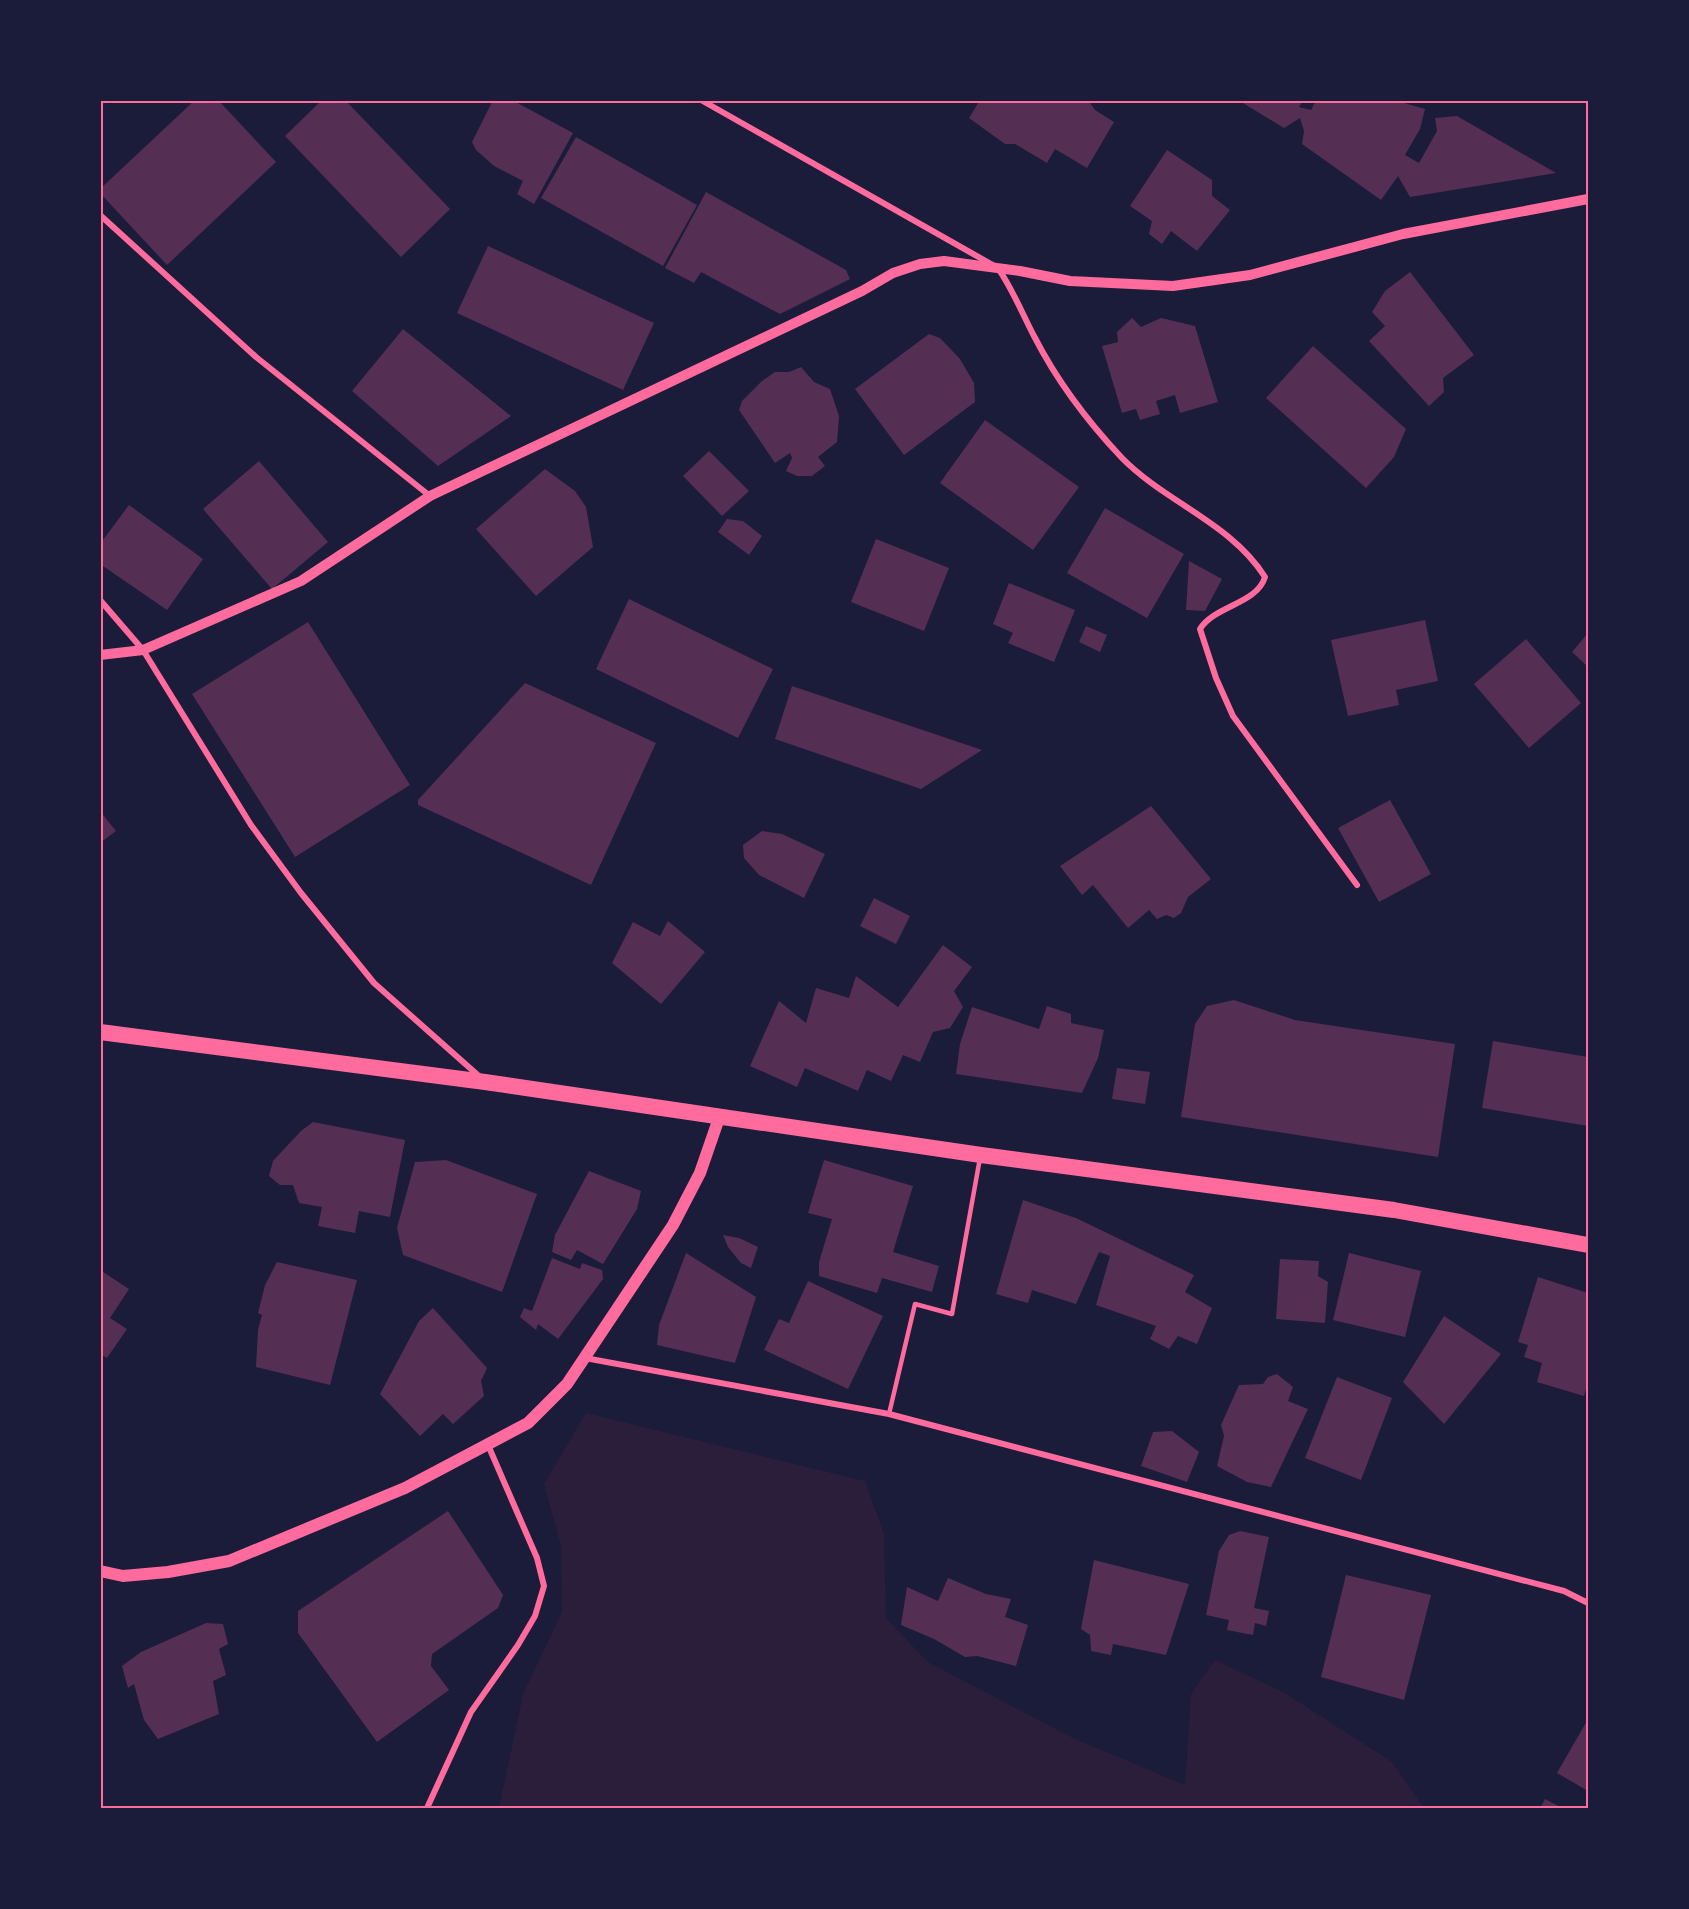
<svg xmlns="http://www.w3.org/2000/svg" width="1689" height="1909" viewBox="0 0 1689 1909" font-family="Rubik,sans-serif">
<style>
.green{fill:#2a1e3b}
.building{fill:#542f53}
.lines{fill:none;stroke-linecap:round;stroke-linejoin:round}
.service{stroke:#ff6b9d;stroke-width:4.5}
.minor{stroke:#ff6b9d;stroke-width:6}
.tertiary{stroke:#ff6b9d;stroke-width:10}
.secondary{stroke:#ff6b9d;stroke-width:12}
.trunk{stroke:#ff6b9d;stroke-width:16}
.neatline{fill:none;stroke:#ff6b9d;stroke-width:2}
</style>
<rect width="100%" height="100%" fill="#1b1b3a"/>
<!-- green -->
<path class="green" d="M586,1413L865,1481L884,1534L886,1618L928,1662L1073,1738L1185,1785L1191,1694L1215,1660L1285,1693L1392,1762L1424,1808H499L523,1694L562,1612L561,1546L544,1484Z"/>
<!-- building -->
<g class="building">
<path d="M195,100H218L276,162L167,265L100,193V189Z"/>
<path d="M322,100H345L450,209L401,257L285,136Z"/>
<path d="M493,100H512L573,133L534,204L517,194L523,181L494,166L476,150L472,142Z"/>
<path d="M980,100H1088L1095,110L1114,122L1087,168L1055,149L1047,163L1015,144H1005L969,118Z"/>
<path d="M1238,100H1303L1299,107L1311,110L1316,100H1394L1425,109L1420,129L1405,155L1419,163L1437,131L1435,118L1457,116L1556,173L1410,197L1398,176L1381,200L1302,144L1304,131L1300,118L1284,128Z"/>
<path d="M576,137L697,205L663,266L541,198Z"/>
<path d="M1167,150L1212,180V196L1230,210L1197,251L1171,231L1162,244L1149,234L1152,221L1130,206Z"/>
<path d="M706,192L846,270L850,279L780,314L701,272L694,283L665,268Z"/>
<path d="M488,246L654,323L623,390L457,313Z"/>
<path d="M1410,272L1474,355L1443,378L1444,392L1429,406L1369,341L1385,326L1372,312L1385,291Z"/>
<path d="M1132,318L1141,327L1161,318L1195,326L1218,402L1180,413L1175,395L1156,401L1160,414L1140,420L1136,409L1122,413L1102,346L1118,342L1117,332Z"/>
<path d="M403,329L511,416L438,466L352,391Z"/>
<path d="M929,334L940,338L960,359L974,383L975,402L904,455L855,389Z"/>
<path d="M1313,346L1406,429L1394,457L1366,488L1266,398Z"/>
<path d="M801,367L814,382L830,389L839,416L837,442L818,457L825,466L812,476H797L786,471L792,458L790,453L775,463L739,410L742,401L762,381L775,372H789Z"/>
<path d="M985,420L1079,487L1033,550L940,483Z"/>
<path d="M709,451L749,491L722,516L683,476Z"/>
<path d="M259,461L328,542L272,589L203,509Z"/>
<path d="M545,469L575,491L586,507L593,547L536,596L476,529Z"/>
<path d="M129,505L203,559L167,610L100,564V544Z"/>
<path d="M1105,508L1184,554L1147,618L1067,573Z"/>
<path d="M727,519L743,521L762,536L749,555L718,532Z"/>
<path d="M876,539L949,568L924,631L851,602Z"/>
<path d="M1189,561L1222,579L1205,611L1186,610Z"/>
<path d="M1009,583L1075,610L1054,662L1008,643L1013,633L993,624Z"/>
<path d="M629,599L773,669L738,738L596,669Z"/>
<path d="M1425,620L1438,681L1396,690L1399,705L1348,716L1331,640Z"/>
<path d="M308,622L410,785L295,857L192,694Z"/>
<path d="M1086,626L1107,635L1100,652L1079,642Z"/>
<path d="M1588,633V667L1572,652Z"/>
<path d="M1526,639L1581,703L1529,748L1474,684Z"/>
<path d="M525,683L656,743L591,885L418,805V800Z"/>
<path d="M792,686L982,750L921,789L775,739Z"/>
<path d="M1390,800L1431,874L1379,902L1338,828Z"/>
<path d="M1151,806L1211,879L1188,897L1181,913L1174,918L1166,915L1157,919L1149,910L1128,928L1093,885L1082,895L1060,866Z"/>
<path d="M100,811L116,831L100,843Z"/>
<path d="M762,831L782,834L825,854L804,898L759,875L744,858L743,845Z"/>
<path d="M874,898L910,916L896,944L860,926Z"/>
<path d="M668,921L705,952L661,1004L612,963L633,922L660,936Z"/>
<path d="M943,945L972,967L954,991L963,1007L950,1028L933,1032L920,1062L903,1055L891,1081L867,1070L858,1091L805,1068L797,1087L750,1066L779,1001L806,1023L816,988L849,998L856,976L898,1007Z"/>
<path d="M1234,1000L1295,1020L1455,1044L1438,1157L1181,1117L1195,1024L1207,1006Z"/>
<path d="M1047,1006L1071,1014V1023L1104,1030L1098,1058L1082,1093L956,1074L960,1044L972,1007L1039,1029Z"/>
<path d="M1493,1041L1588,1057V1126L1482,1108Z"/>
<path d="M1117,1068L1150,1072L1145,1104L1112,1099Z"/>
<path d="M313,1122L405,1140L390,1217L359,1211L355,1233L318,1226L322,1207L299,1203L293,1185H280L269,1176L273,1161L301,1131Z"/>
<path d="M446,1160L537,1194L502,1292L403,1255L397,1228L415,1162Z"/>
<path d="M824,1160L913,1186L893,1252L939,1266L932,1292L882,1278L877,1293L819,1276V1262L832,1219L808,1213Z"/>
<path d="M589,1171L641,1191L637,1209L603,1264L577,1250L571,1260L552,1252L555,1235Z"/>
<path d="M1023,1200L1076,1218L1194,1275L1185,1292L1212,1308L1197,1344L1178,1336L1169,1349L1150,1339L1156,1326L1096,1305L1110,1256L1099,1252L1076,1304L1032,1290L1028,1303L996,1294Z"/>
<path d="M723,1235L739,1238L758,1247L751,1268L741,1263L728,1247Z"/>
<path d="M686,1253L756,1297L735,1363L657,1345L659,1325Z"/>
<path d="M1349,1253L1421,1271L1405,1337L1333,1320Z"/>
<path d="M552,1258L580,1269L582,1263L602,1270L603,1279L558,1339L538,1324L536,1330L520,1317L524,1308L532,1311Z"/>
<path d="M1280,1259L1319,1261L1318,1276L1328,1282L1325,1323L1276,1319Z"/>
<path d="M277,1262L357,1280L330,1385L256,1367L258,1330L262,1315L258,1313L265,1285Z"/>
<path d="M100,1270L129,1289L110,1318L127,1329L107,1358L100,1354Z"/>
<path d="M1538,1277L1588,1293V1382L1584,1396L1537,1382L1542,1363L1524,1357L1528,1345L1518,1342Z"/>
<path d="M808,1281L883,1316L848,1389L764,1350L779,1319L789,1323Z"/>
<path d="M433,1308L487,1368L481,1381L484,1396L453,1424L443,1414L420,1436L380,1394L419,1321Z"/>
<path d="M1444,1316L1501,1354L1444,1424L1403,1382Z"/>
<path d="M1277,1374L1293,1387L1288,1401L1308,1409L1271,1487L1247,1482L1217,1466L1224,1436L1221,1425L1239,1385L1263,1384L1268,1377Z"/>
<path d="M1337,1377L1392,1398L1361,1480L1305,1458Z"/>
<path d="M1172,1431L1199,1452L1187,1482L1141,1466L1153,1432Z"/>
<path d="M448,1511L503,1595L498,1608L432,1654L431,1666L449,1690L377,1742L298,1633V1611Z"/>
<path d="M1240,1531L1269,1537L1254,1608L1269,1611L1266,1626L1255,1623L1253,1635L1227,1630L1229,1620L1206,1615L1219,1551L1229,1535Z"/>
<path d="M1094,1560L1189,1584L1166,1655L1113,1644L1111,1655L1091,1651L1090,1635L1081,1629Z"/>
<path d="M1346,1575L1431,1595L1404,1700L1321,1677Z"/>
<path d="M948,1578L986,1594L1011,1599L1005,1617L1028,1625L1016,1666L977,1656L965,1657L934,1639L901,1625L907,1587L938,1601Z"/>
<path d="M206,1623L223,1624L228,1644L219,1649L226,1675L213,1681L219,1714L158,1739L144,1720L134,1684L128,1688L122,1666L141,1652Z"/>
<path d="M1588,1719V1791L1557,1773Z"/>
<path d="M1545,1799L1562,1808H1540Z"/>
</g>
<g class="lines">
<!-- service -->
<path class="service" d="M889,1414L915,1304L952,1314L980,1158"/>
<!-- minor -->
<g class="minor">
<path d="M701,100L998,268C1013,290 1022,313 1034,336C1057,381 1088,422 1122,458C1165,502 1231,523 1265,577C1257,604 1214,606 1200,629L1216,678L1233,716L1357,885"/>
<path d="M100,215L256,357L430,496"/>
<path d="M100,600L143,650L251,825L301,893L374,983L480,1077"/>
<path d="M585,1358L889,1414L1564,1591L1588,1603"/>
<path d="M427,1808L471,1712L518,1645L535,1616L544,1586L537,1558L488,1445"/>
</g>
<!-- tertiary -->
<path class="tertiary" d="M100,655L143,650L301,581L430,496L862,291L893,273L920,264L944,261L1020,271L1070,281L1173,286L1250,275L1403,234L1588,199"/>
<!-- secondary -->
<path class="secondary" d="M100,1571L123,1576L168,1572L229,1561L405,1488L528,1423L567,1384L673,1225L700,1173L719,1118"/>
<!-- trunk -->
<path class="trunk" d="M100,1032L485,1082L981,1155L1394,1210L1588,1245"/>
</g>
<!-- border -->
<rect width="1689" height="1909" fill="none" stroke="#1b1b3a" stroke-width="204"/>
<rect x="102" y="102" width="1485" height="1705" class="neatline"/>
</svg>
